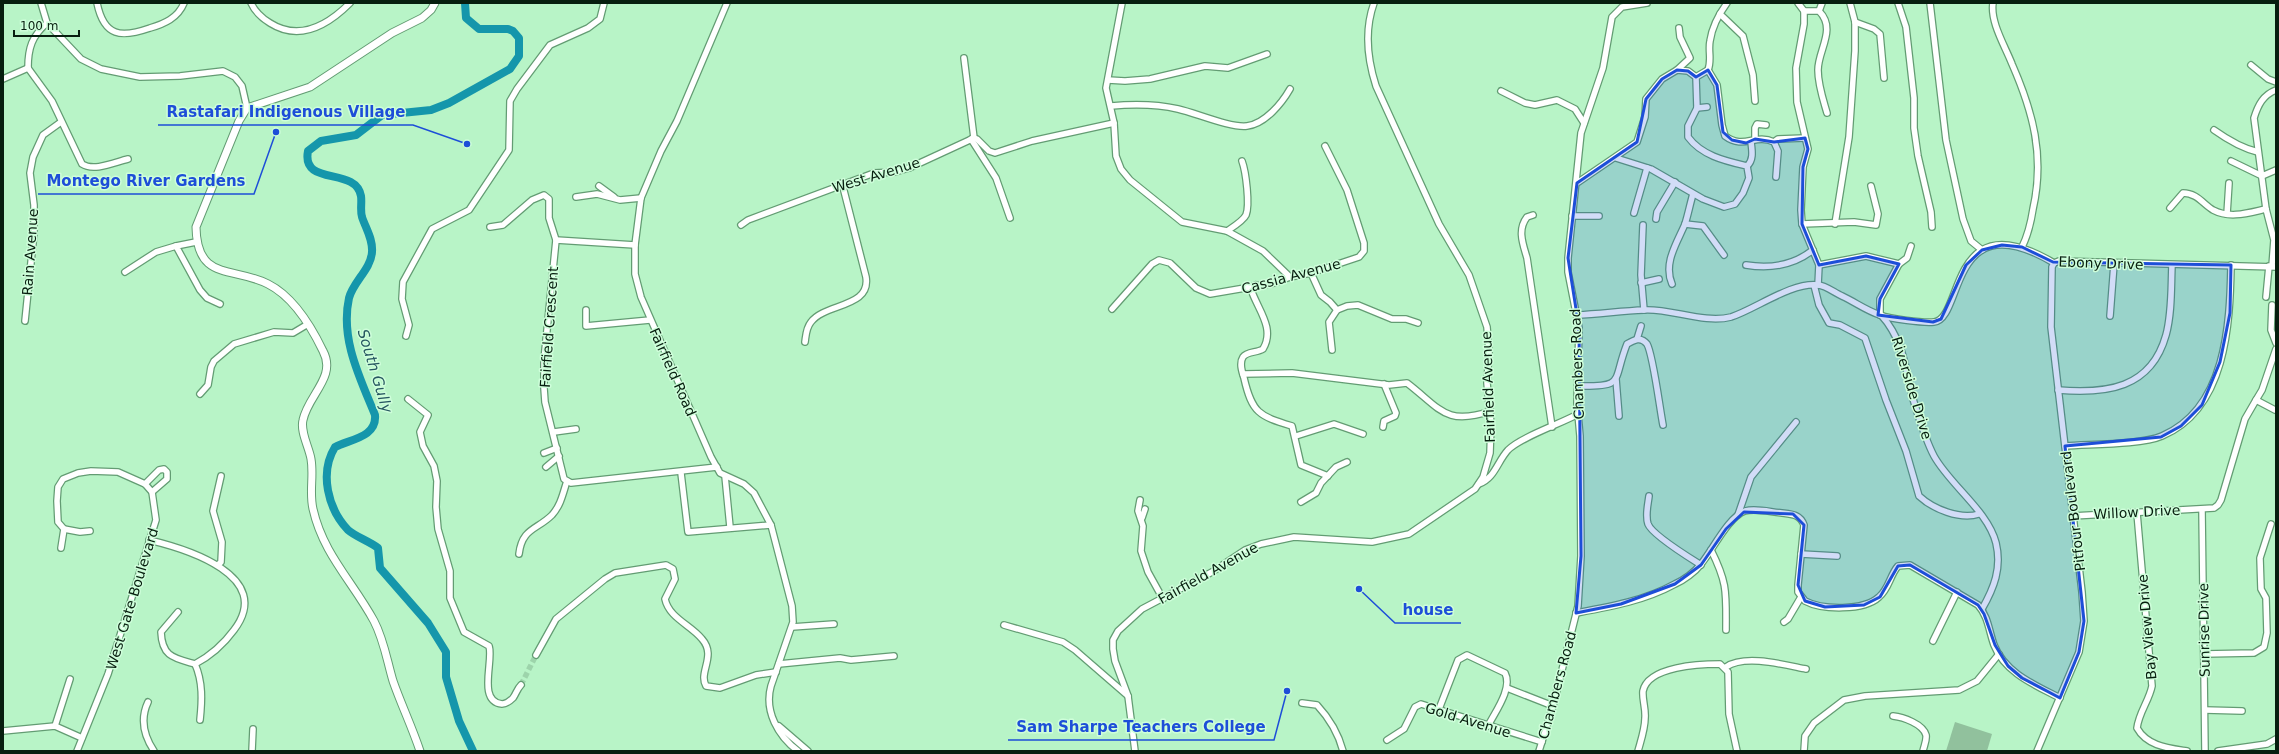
<svg xmlns="http://www.w3.org/2000/svg" width="2279" height="754" viewBox="0 0 2279 754" font-family="'DejaVu Sans',sans-serif">
<style>
.green{fill:#91c19d}
.lines{fill:none;stroke-linecap:round;stroke-linejoin:round}
.river{stroke:#1596ab;stroke-width:8}
.minor-tunnel{stroke:#9dd4ab;stroke-width:5.5;stroke-dasharray:5.5 3;stroke-linecap:butt}
.minor-casing{stroke:#639c73;stroke-width:8}
.major-casing{stroke:#639c73;stroke-width:9}
.minor{stroke:#fff;stroke-width:5.5}
.major{stroke:#fff;stroke-width:7}
.marked{fill:#1d4ed8;fill-opacity:0.2;stroke:#1d4ed8;stroke-width:3;stroke-linejoin:round}
.labels{text-anchor:middle;stroke-width:3;stroke-linejoin:round;paint-order:stroke}
.street-label{font-size:14px;fill:#071e0f;stroke:#cefeda}
.water-label{font-size:15px;font-style:italic;fill:#275761;stroke:#cefeda}
.leader{fill:none;stroke:#1d4ed8;stroke-width:1.5}
.callout-dot{fill:#1d4ed8;stroke:#cefeda;stroke-width:1.5}
.callout-label{font-size:15px;text-anchor:middle;font-weight:bold;fill:#1d4ed8;stroke:#cefeda;stroke-width:3;stroke-linejoin:round;paint-order:stroke}
</style>
<rect width="100%" height="100%" fill="#b8f4c7"/>
<!-- green -->
<path class="green" d="M1955,722L1992,734L1987,751H1946Z"/>
<g class="lines">
<!-- river -->
<path class="river" d="M465,3L466,18L479,29H508L513,31L519,38V56L510,69L449,103L431,110L382,115L356,135L321,141L308,151C301,187 356,166 361,196C362,203 360,210 362,217C366,229 373,239 372,252C371,269 353,282 349,298C340,339 360,378 375,415C377,437 351,439 335,447C319,473 328,509 348,530C356,537 369,541 378,548L380,568L428,623L446,652V677L459,721L473,751"/>
<!-- minor-tunnel -->
<path class="minor-tunnel" d="M521,685L536,655"/>
<defs>
<g id="minor">
<path d="M41,3L47,23L81,59L101,69L140,77L180,76L223,71L235,77L242,86L247,108"/>
<path d="M97,3C104,37 121,38 150,28C164,24 178,18 184,3"/>
<path d="M251,3C255,12 262,18 270,23C300,42 328,25 350,3"/>
<path d="M727,3L677,121L661,151L641,198L635,245V274L641,297L711,457L720,473L744,484L754,493L771,525L792,606L793,622L771,686C764,711 778,736 798,751"/>
<path d="M1122,3L1106,88L1114,123L1116,156L1121,169L1130,180L1182,222L1227,231L1263,251L1290,277"/>
<path d="M1798,3L1804,11V24L1796,68L1797,102L1808,149L1803,167L1801,210L1802,224L1819,265L1818,285"/>
<path d="M1898,3L1906,27L1914,98V128L1918,156L1931,212L1932,227"/>
<path d="M1930,3L1946,140L1963,219L1971,241L1982,250"/>
<path d="M1993,3C1990,22 2005,46 2012,64C2033,112 2045,156 2033,209C2031,222 2028,235 2022,247"/>
<path d="M1804,11H1819C1837,29 1818,50 1818,70C1818,85 1823,99 1827,113"/>
<path d="M1819,11L1822,3"/>
<path d="M1720,14L1743,36L1753,75L1755,101"/>
<path d="M1855,22L1874,29L1880,34L1884,78"/>
<path d="M964,58L974,138"/>
<path d="M2251,65L2268,79L2276,82"/>
<path d="M28,68L52,101L82,164C94,172 115,162 128,159"/>
<path d="M28,68C28,48 32,36 47,23"/>
<path d="M1677,70L1690,58L1680,37L1679,28"/>
<path d="M1708,70L1717,85L1722,125L1725,136C1744,150 1755,133 1774,142L1778,151L1776,177"/>
<path d="M1696,77L1708,70C1712,60 1708,51 1710,41C1712,27 1719,14 1727,3"/>
<path d="M3,79L28,68"/>
<path d="M1108,80L1125,81L1150,79L1205,66L1228,68L1267,54"/>
<path d="M1501,91L1525,103L1535,105L1557,100L1575,109L1584,123"/>
<path d="M1111,106C1133,104 1156,104 1178,109C1196,113 1230,128 1247,126C1265,124 1282,103 1290,89"/>
<path d="M1697,108L1707,107"/>
<path d="M2214,130C2228,140 2241,148 2258,152"/>
<path d="M971,139L996,178L1010,218"/>
<path d="M1755,139V128L1757,124L1766,125"/>
<path d="M1774,142L1778,139L1805,138"/>
<path d="M2231,161L2262,176L2276,170"/>
<path d="M1747,166C1754,160 1752,150 1751,142"/>
<path d="M1577,183L1637,142L1645,117L1646,99L1662,79L1677,70L1688,71L1696,77L1697,108L1688,126V137C1702,156 1726,161 1747,166L1749,178L1743,193L1735,204L1724,207L1703,199L1651,169L1616,158"/>
<path d="M599,186L614,197"/>
<path d="M576,197L597,194L620,200L641,198"/>
<path d="M2170,208L2183,193C2197,193 2203,204 2213,210C2230,219 2248,213 2266,209"/>
<path d="M1634,213L1647,168"/>
<path d="M2227,214L2229,183"/>
<path d="M1533,215L1527,217C1517,230 1523,244 1527,258L1552,427"/>
<path d="M1572,216H1599"/>
<path d="M1656,219L1657,212L1675,182"/>
<path d="M1685,224L1703,226L1724,255"/>
<path d="M1802,224L1854,222L1876,225L1878,214L1871,186"/>
<path d="M1835,224L1849,137L1855,51V22L1850,3"/>
<path d="M741,225L748,220L874,173L895,172L909,168L974,138L977,139L989,151L995,153L1032,141L1114,123"/>
<path d="M1643,225L1641,275L1644,310"/>
<path d="M490,227L503,225L532,200L544,195L549,199V218L556,240"/>
<path d="M1227,231C1233,227 1243,221 1246,215C1250,205 1246,172 1242,161"/>
<path d="M196,242L176,246L200,290L207,298L220,304"/>
<path d="M635,245L556,240L544,360V388L545,402L564,479L571,483L717,467"/>
<path d="M1746,265C1771,269 1794,265 1813,250"/>
<path d="M1819,265L1866,256L1899,264L1907,258L1911,246"/>
<path d="M2272,266L2274,240L2266,209L2254,118C2258,105 2263,95 2276,90"/>
<path d="M125,272L156,252L176,246"/>
<path d="M1311,273L1321,295L1330,302L1337,310"/>
<path d="M1641,283L1659,279"/>
<path d="M1672,284C1663,263 1677,243 1685,224C1688,215 1690,204 1693,194"/>
<path d="M1256,285L1252,292C1259,311 1275,329 1263,349C1257,353 1247,351 1243,357C1239,363 1242,372 1244,378C1252,413 1259,416 1292,426L1301,465L1328,476"/>
<path d="M1814,285L1819,305L1829,323L1840,325L1865,338L1886,400L1906,451L1919,496C1933,509 1960,520 1979,514"/>
<path d="M2266,297L2269,266"/>
<path d="M2272,305L2271,330L2276,343"/>
<path d="M1112,309L1152,264L1159,260L1170,263L1196,288L1210,294L1274,283L1290,277L1311,273L1359,257L1364,251V243L1347,190L1325,146"/>
<path d="M586,310V326L650,320"/>
<path d="M1577,315C1600,314 1621,311 1644,310C1670,308 1704,324 1731,317C1756,309 1791,282 1818,285C1825,285 1835,293 1842,296C1855,302 1867,311 1880,315C1891,319 1922,323 1934,322C1964,319 1948,200 2054,263L2059,261L2276,267"/>
<path d="M1880,315V299L1899,264"/>
<path d="M1881,315C1903,339 1906,369 1913,399C1919,418 1925,439 1934,456C1950,485 1988,511 1996,543C2002,568 1994,588 1982,609"/>
<path d="M2110,316L2114,264"/>
<path d="M25,321L34,233V205L30,173L33,157L43,135L61,122"/>
<path d="M406,336L409,325L402,299L403,282L432,229L469,210L509,150L510,101L517,89L550,45L588,28L600,19L604,3"/>
<path d="M1637,339L1641,326"/>
<path d="M805,342C806,335 806,328 811,322C825,303 871,308 866,277L842,183"/>
<path d="M1332,350L1329,322L1337,310L1347,306L1358,305L1392,319H1406L1418,323"/>
<path d="M1243,374L1292,373L1389,385L1407,383C1441,409 1445,426 1491,411"/>
<path d="M1616,379L1619,416"/>
<path d="M1578,386C1626,387 1612,382 1627,344C1634,340 1641,336 1647,344C1653,354 1660,410 1663,425"/>
<path d="M2058,390C2106,394 2151,389 2166,335C2172,313 2171,288 2172,265"/>
<path d="M200,394L208,385L211,367L214,361L234,344L274,332L293,333L308,324"/>
<path d="M408,399L428,415L420,432L423,446L434,466L437,481L436,507L438,529L450,571V598L464,632L489,646C494,660 477,702 502,704C506,704 510,701 513,698C516,694 517,689 521,685"/>
<path d="M2256,400L2262,390L2276,349"/>
<path d="M1383,427L1384,421L1395,416L1396,413L1384,384"/>
<path d="M554,432L576,429"/>
<path d="M1296,436L1334,424L1363,434"/>
<path d="M2065,446C2090,444 2141,445 2162,436C2226,409 2230,325 2231,265"/>
<path d="M544,453L557,448"/>
<path d="M546,467L559,456"/>
<path d="M681,473L688,532L771,525"/>
<path d="M725,476L730,527"/>
<path d="M145,484L159,470L164,469L167,472V479L152,492"/>
<path d="M1479,484C1495,478 1497,462 1508,450C1521,437 1560,424 1578,414"/>
<path d="M1649,496C1648,505 1645,515 1648,524C1652,535 1690,558 1701,565"/>
<path d="M1140,500L1138,511L1143,526L1141,551L1148,572L1163,599"/>
<path d="M1301,502L1316,493L1321,483L1336,467L1347,462"/>
<path d="M2202,510L2205,751"/>
<path d="M2137,513L2152,686C2149,701 2139,712 2137,728C2147,746 2168,748 2187,751"/>
<path d="M1738,515L1751,477L1796,422"/>
<path d="M2073,516L2214,508L2218,505L2221,500L2245,419L2256,400L2275,410"/>
<path d="M1142,518L1145,509"/>
<path d="M64,529L80,532L90,531"/>
<path d="M149,540C187,549 275,576 234,630C223,645 212,655 195,664C174,658 162,657 161,632L178,612"/>
<path d="M61,548L64,529L58,522L57,501L58,487L63,479L78,473L91,471L118,472L145,484L152,492L156,520L108,674L77,751"/>
<path d="M1711,550C1728,584 1726,593 1726,630"/>
<path d="M519,554C522,528 537,530 552,515C561,505 563,493 567,481"/>
<path d="M1801,554L1837,556"/>
<path d="M218,565L221,562L222,542L213,511L221,476"/>
<path d="M1576,613C1609,607 1644,601 1675,584C1684,580 1695,572 1701,564C1712,551 1729,516 1745,511C1756,508 1770,512 1782,513C1791,514 1800,514 1804,525L1798,585V592L1805,601C1822,610 1864,611 1879,597C1889,589 1890,575 1898,566L1910,565L1978,605C1988,616 1989,631 1994,645C2005,673 2035,685 2060,698"/>
<path d="M1784,622L1788,619L1801,597"/>
<path d="M1004,625L1063,642L1075,650L1128,696"/>
<path d="M792,627L834,624"/>
<path d="M1933,641L1957,592"/>
<path d="M2204,654L2254,653L2264,647L2267,633L2266,598L2261,589L2260,558L2271,524"/>
<path d="M536,655L556,619L605,579L615,573L666,565L673,569L675,579L665,599C669,618 691,625 702,639C717,656 698,672 706,686L720,688L756,675L776,672"/>
<path d="M195,664C203,682 202,701 200,720"/>
<path d="M779,664L840,658L851,660L894,656"/>
<path d="M1726,667C1745,654 1785,665 1806,669"/>
<path d="M1507,688L1553,706"/>
<path d="M148,702C140,719 144,736 154,751"/>
<path d="M1302,703L1317,705C1330,719 1338,732 1343,751"/>
<path d="M1439,709L1458,660L1467,655L1505,673C1513,688 1495,712 1488,726"/>
<path d="M2205,710L2242,711"/>
<path d="M1893,716C1903,717 1923,724 1926,735C1927,740 1924,746 1923,751"/>
<path d="M55,726L70,679"/>
<path d="M779,726L808,751"/>
<path d="M3,731L55,726L82,738"/>
<path d="M1387,740L1404,729L1415,707L1421,704L1542,742"/>
<path d="M252,751L253,729"/>
<path d="M1135,751L1128,696L1115,661L1113,649V640L1118,631L1142,609L1212,572L1245,550L1261,544L1294,537L1372,542L1409,534L1475,489L1483,477L1490,453L1491,424L1487,383L1489,352L1487,327L1469,275L1439,224L1376,86C1367,58 1364,31 1374,3"/>
<path d="M1539,751L1553,706L1578,606L1581,556L1580,436L1577,403L1579,328L1568,272V258L1581,133L1603,68L1612,17L1622,7L1647,3"/>
<path d="M1638,751C1641,740 1645,729 1645,718C1646,709 1642,699 1643,691C1648,666 1701,664 1720,664L1728,672L1729,714L1737,751"/>
<path d="M1804,751L1805,736L1814,723L1844,700L1865,696L1959,690L1977,681L1999,654"/>
<path d="M2037,751L2079,652L2084,621L2082,592L2051,327L2052,267L2054,263"/>
<path d="M2218,751L2267,744L2276,739"/>
</g>
<path id="major" d="M420,751C412,727 401,704 393,681C387,661 384,640 374,621C353,582 323,554 313,509C309,492 314,476 311,459C309,447 300,432 303,420C308,395 337,377 323,351C311,326 294,297 268,284C233,266 197,282 196,227L239,121L247,108L310,87L392,33L422,18L431,10L435,3"/>
</defs>
<!-- minor casing -->
<use href="#minor" class="minor-casing"/>
<!-- major casing -->
<use href="#major" class="major-casing"/>
<!-- minor -->
<use href="#minor" class="minor"/>
<!-- major -->
<use href="#major" class="major"/>
</g>
<!-- marked area -->
<path class="marked" d="M1677,70L1688,71L1696,77L1708,70L1717,85L1723,132L1732,140L1746,143L1755,139L1774,142L1805,138L1808,149L1803,167L1802,224L1819,265L1866,256L1899,264L1880,299L1878,315L1933,322L1941,319L1966,265L1982,250L2002,245L2022,247L2053,262L2231,265L2230,313L2220,362L2202,405L2181,426L2161,437L2065,446L2084,621L2079,652L2060,698L2022,678L2008,666L1995,645L1984,614L1978,605L1910,565L1898,566L1880,597L1864,605L1825,607L1805,601L1798,585L1804,525L1793,514L1744,512L1726,529L1701,565L1675,584L1621,604L1576,613L1581,556L1579,328L1568,258L1577,183L1637,142L1646,99L1662,79Z"/>
<g class="labels">
<!-- street labels -->
<g class="street-label">
<text transform="translate(876 175) rotate(-17)" y="5">West Avenue</text>
<text transform="translate(30 252) rotate(-86)" y="5">Rain Avenue</text>
<text transform="translate(2101 263) rotate(2)" y="5">Ebony Drive</text>
<text transform="translate(1291 276) rotate(-15)" y="5">Cassia Avenue</text>
<text transform="translate(549 327) rotate(-86)" y="5">Fairfield Crescent</text>
<text transform="translate(1577 364) rotate(-92)" y="5">Chambers Road</text>
<text transform="translate(673 372) rotate(66)" y="5">Fairfield Road</text>
<text transform="translate(1488 387) rotate(-92)" y="5">Fairfield Avenue</text>
<text transform="translate(1912 388) rotate(73)" y="5">Riverside Drive</text>
<text transform="translate(2073 511) rotate(-97)" y="5">Pitfour Boulevard</text>
<text transform="translate(2137 512) rotate(-3)" y="5">Willow Drive</text>
<text transform="translate(1208 573) rotate(-29)" y="5">Fairfield Avenue</text>
<text transform="translate(132 599) rotate(-73)" y="5">West Gate Boulevard</text>
<text transform="translate(2147 627) rotate(-95)" y="5">Bay View Drive</text>
<text transform="translate(2204 630) rotate(-91)" y="5">Sunrise Drive</text>
<text transform="translate(1557 685) rotate(-75)" y="5">Chambers Road</text>
<text transform="translate(1468 720) rotate(17)" y="5">Gold Avenue</text>
</g>
<!-- water labels -->
<g class="water-label">
<text transform="translate(375 371) rotate(73)" y="5">South Gully</text>
</g>
</g>
<!-- callouts -->
<path class="leader" d="M467 144L413 125H158M276 132L254 194H38M1359 589L1395 623H1461M1287 691L1274 740H1008"/>
<g class="callout-dot">
<circle cx="467" cy="144" r="4"/>
<circle cx="276" cy="132" r="4"/>
<circle cx="1359" cy="589" r="4"/>
<circle cx="1287" cy="691" r="4"/>
</g>
<g class="callout-label">
<text x="286" y="117">Rastafari Indigenous Village</text>
<text x="146" y="186">Montego River Gardens</text>
<text x="1428" y="615">house</text>
<text x="1141" y="732">Sam Sharpe Teachers College</text>
</g>
<!-- border -->
<rect width="2279" height="754" fill="none" stroke="#071e0f" stroke-width="8"/>
<!-- scale -->
<path d="M14 30v6h65v-6" fill="none" stroke="#071e0f" stroke-width="2"/>
<text x="20" y="30" font-size="12" fill="#071e0f" stroke="#cefeda" stroke-width="3" paint-order="stroke">100 m</text>
</svg>
